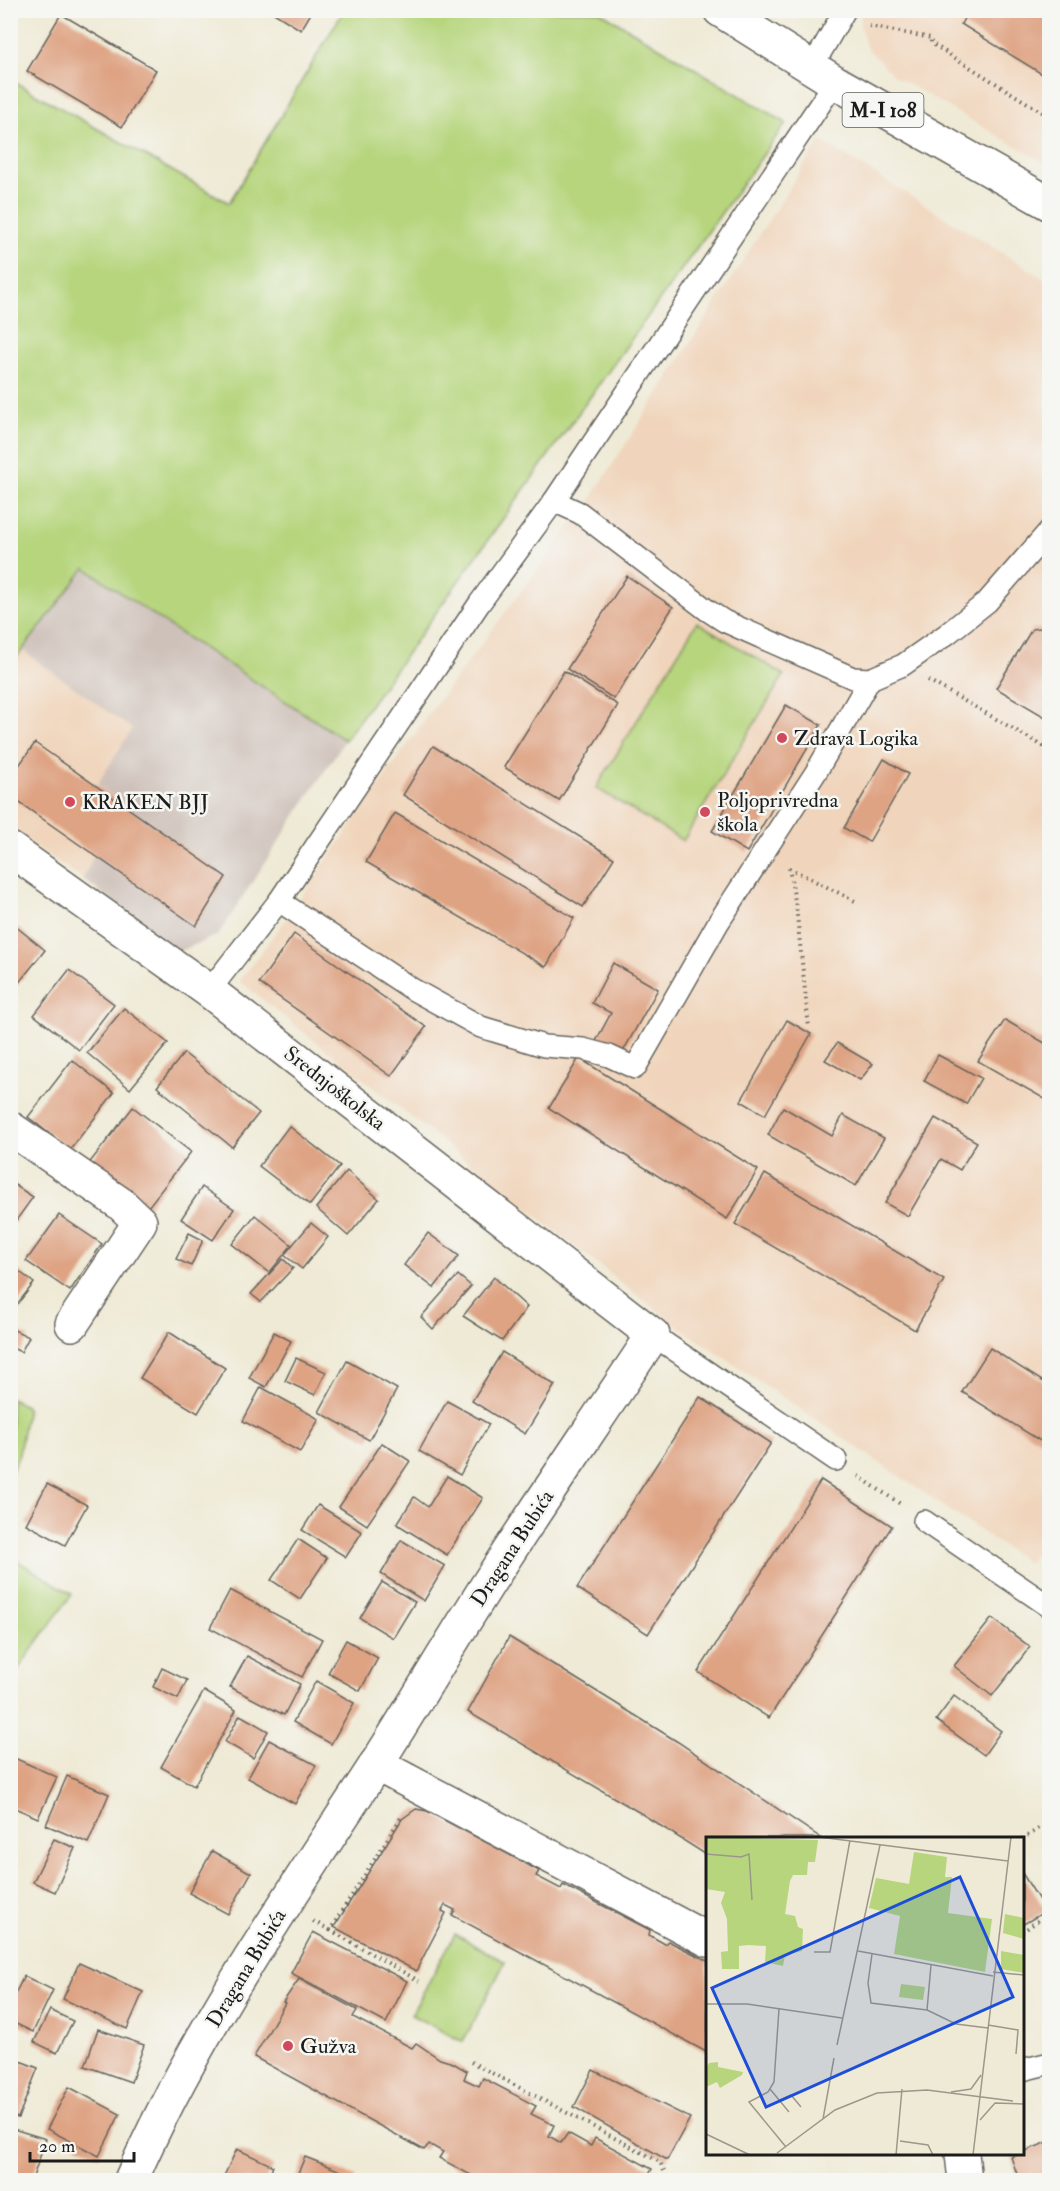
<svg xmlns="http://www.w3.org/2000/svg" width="1060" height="2191" viewBox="0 0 1060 2191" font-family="'IM FELL Double Pica',serif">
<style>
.built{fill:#f0d5bc}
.industrial{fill:#cec1b9}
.green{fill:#b6d57d;stroke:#69784c;stroke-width:1.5}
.building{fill:#dea383}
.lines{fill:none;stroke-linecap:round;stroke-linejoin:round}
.lane-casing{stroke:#66645d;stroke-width:24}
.street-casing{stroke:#66645d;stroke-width:36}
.primary-casing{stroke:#66645d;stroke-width:36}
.path{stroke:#66645d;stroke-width:4;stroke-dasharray:1.5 4.5;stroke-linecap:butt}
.lane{stroke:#fff;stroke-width:21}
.street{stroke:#fff;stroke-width:33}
.primary{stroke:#fff;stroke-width:33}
.poi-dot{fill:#d1495b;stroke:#f6f6f2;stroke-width:2}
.labels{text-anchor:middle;stroke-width:5;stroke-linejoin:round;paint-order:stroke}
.shield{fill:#f6f6f2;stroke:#5d5d5c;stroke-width:1.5}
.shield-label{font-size:20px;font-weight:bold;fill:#1c1c1c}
.poi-label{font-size:21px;fill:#1c1c1c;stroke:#f6f6f2;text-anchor:start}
.street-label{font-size:21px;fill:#1c1c1c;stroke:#f6f6f2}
.inset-road{fill:none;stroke:#9b988b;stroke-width:1.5}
.view{fill:#1d4ed8;fill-opacity:0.15;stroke:#1d4ed8;stroke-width:3}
.inset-edge{fill:none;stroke:#1c1c1c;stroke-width:3}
</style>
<rect width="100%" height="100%" fill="#f6f6f2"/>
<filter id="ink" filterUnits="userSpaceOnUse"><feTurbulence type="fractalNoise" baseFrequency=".0167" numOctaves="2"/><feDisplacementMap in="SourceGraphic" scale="12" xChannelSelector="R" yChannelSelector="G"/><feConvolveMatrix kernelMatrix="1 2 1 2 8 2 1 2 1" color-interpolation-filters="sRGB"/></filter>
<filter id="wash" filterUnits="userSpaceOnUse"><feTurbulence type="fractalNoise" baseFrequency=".008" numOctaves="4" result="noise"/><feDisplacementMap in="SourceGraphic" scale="24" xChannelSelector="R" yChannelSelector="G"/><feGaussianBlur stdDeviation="1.35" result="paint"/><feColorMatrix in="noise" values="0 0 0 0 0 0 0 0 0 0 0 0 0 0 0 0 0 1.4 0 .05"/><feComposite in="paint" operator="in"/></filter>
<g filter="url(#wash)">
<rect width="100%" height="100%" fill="#efead5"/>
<!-- built -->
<g class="built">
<path d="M862,11H1049V165L894,76L866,47L860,24Z"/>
<path d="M820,140L1049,282L1050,1532L1029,1564L667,1319L239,981L286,919L425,719L588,503Z"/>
<path d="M22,650L133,729L97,785L129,808L95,853L83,879L11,830L10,665Z"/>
</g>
<!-- industrial -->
<path class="industrial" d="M85,568L178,632L345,740L218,935L178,952L83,879L95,853L129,808L97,785L132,729L22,650Z"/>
<!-- green -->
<g class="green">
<path d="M344,10L599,11L786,123L345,740L178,632L85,568L11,665V80L229,203Z"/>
<path d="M697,622L784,675L683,841L596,788Z"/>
<path d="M11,1398L27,1407L19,1454L11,1473Z"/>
<path d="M11,1557L72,1594L11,1679Z"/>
<path d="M455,1934L505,1962L463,2042L411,2015Z"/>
</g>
<g id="blocks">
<!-- building -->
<g class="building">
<path d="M269,10H313L301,30Z"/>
<path d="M969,10H1050V79L961,24Z"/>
<path d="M61,14L156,70L122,127L27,71Z"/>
<path d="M627,576L673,607L614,699L567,669Z"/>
<path d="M1050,627V720L996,688L1032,629Z"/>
<path d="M564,671L618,705L559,801L504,767Z"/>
<path d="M786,705L821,725L747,852L712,831Z"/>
<path d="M35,743L226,877L196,926L10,796V778Z"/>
<path d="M433,746L614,858L583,907L403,795Z"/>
<path d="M884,759L908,774L869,842L844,828Z"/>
<path d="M395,813L574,918L546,967L366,862Z"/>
<path d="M14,925L45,950L13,990L10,988V929Z"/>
<path d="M294,934L426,1027L391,1076L259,983Z"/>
<path d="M613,963L658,989L621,1055L596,1041L611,1013L592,1003Z"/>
<path d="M69,970L114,1004L79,1050L34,1015Z"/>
<path d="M124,1008L168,1043L130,1089L87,1053Z"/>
<path d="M787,1020L811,1034L765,1115L741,1101Z"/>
<path d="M1005,1020L1050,1046V1102L978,1061Z"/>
<path d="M837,1043L873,1064L860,1080L825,1060Z"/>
<path d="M184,1053L259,1113L232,1147L157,1087Z"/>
<path d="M938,1055L981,1078L966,1104L924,1081Z"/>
<path d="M579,1058L758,1170L727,1219L549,1108Z"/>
<path d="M72,1060L114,1093L70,1150L28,1117Z"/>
<path d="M133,1107L191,1152L145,1211L87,1166Z"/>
<path d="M783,1107L832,1136L843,1115L884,1138L856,1186L768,1135Z"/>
<path d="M935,1118L977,1142L960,1170L941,1159L908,1216L885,1203Z"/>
<path d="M289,1126L340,1166L310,1205L259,1166Z"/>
<path d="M347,1171L379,1199L348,1236L316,1208Z"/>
<path d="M765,1174L944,1280L915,1330L735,1224Z"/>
<path d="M10,1182L33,1197L10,1229Z"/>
<path d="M202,1187L234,1209L213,1240L181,1219Z"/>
<path d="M59,1215L102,1244L70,1291L26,1261Z"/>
<path d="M255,1215L292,1245L269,1273L232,1244Z"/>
<path d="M311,1223L328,1237L302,1269L284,1255Z"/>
<path d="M189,1233L203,1240L191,1266L176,1259Z"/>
<path d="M428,1233L459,1256L434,1288L404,1265Z"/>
<path d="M283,1259L293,1268L261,1302L251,1294Z"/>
<path d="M10,1264L34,1283L10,1313Z"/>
<path d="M458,1275L471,1286L433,1329L421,1317Z"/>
<path d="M494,1277L527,1307L502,1341L463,1316Z"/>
<path d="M10,1328L29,1337L21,1352L10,1347Z"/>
<path d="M169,1332L225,1368L198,1413L140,1378Z"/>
<path d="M274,1332L291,1341L266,1387L249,1378Z"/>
<path d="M990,1348L1050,1386V1447L962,1392Z"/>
<path d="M502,1352L555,1385L525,1434L472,1401Z"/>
<path d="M296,1358L326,1372L315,1395L285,1381Z"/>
<path d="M347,1361L397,1389L369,1440L319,1412Z"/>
<path d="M261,1387L319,1419L300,1452L243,1421Z"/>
<path d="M700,1397L771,1443L648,1634L577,1588Z"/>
<path d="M447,1401L489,1424L460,1475L419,1451Z"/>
<path d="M382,1443L410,1461L367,1525L339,1507Z"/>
<path d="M447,1476L483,1498L447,1555L397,1524L414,1497L428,1507Z"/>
<path d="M821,1480L892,1526L769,1718L698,1672Z"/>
<path d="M47,1484L87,1505L65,1545L26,1524Z"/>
<path d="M318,1505L362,1532L346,1557L302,1530Z"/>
<path d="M298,1539L327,1558L300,1599L271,1580Z"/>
<path d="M401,1540L445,1566L424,1601L381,1574Z"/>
<path d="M382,1582L415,1602L393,1638L360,1618Z"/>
<path d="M230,1590L322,1639L302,1677L210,1628Z"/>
<path d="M992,1618L1030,1647L992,1696L954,1666Z"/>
<path d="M509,1637L678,1742L821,1838H708V1856L642,1814L468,1712Z"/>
<path d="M346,1640L378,1658L360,1691L328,1673Z"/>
<path d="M247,1656L300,1684L284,1715L230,1687Z"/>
<path d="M162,1668L187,1680L178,1699L153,1687Z"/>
<path d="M316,1681L354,1703L331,1744L293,1722Z"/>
<path d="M204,1691L236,1710L194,1786L161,1767Z"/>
<path d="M954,1696L1001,1731L984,1755L936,1720Z"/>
<path d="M240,1715L268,1731L253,1758L225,1742Z"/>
<path d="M269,1740L316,1765L295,1804L248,1778Z"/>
<path d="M10,1756L57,1777L38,1818L10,1806Z"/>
<path d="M67,1776L109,1794L88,1843L46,1825Z"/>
<path d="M416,1809L427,1811L495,1847L539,1871L536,1876L561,1889L563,1885L650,1930L649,1935L665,1944L668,1941L708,1961V2053L452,1915L455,1910L445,1905L442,1911L446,1913L416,1971L334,1927L402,1819Z"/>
<path d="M54,1839L75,1848L55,1892L33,1882Z"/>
<path d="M212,1851L251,1873L228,1914L189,1893Z"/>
<path d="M1022,1873L1046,1911L1022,1925Z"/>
<path d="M313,1932L407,1981L386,2023L291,1973Z"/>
<path d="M79,1963L143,1992L127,2029L63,1999Z"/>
<path d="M24,1976L53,1990L33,2032L10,2021V2004Z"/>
<path d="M299,1979L357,2010L353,2017L412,2048L416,2043L440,2059L453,2063L467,2071L464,2079L479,2086L483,2078L536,2106L531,2114L554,2125L549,2136L561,2143L568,2133L591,2146L595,2138L652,2169L646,2180H480L439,2158L443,2152L429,2144L424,2150L254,2057L285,2003L283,2002Z"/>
<path d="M50,2010L73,2021L57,2053L34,2042Z"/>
<path d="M98,2029L144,2045L131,2082L85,2066Z"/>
<path d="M10,2057L38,2068L18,2118L10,2115Z"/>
<path d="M593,2070L690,2118L667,2160L574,2107Z"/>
<path d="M69,2087L120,2114L99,2156L47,2129Z"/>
<path d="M10,2128L46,2139L32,2180H10Z"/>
<path d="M1050,2141V2180H1019L1011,2157Z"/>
<path d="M237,2149L273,2166L266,2180H222Z"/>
<path d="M305,2157L356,2177L354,2180H295Z"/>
</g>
</g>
</g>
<g filter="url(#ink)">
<use href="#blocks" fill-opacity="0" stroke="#66645d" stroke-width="1.5"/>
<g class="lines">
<defs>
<g id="lane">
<path d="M812,67L845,10"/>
<path d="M554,501L580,513L707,610L724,621L853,678L870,679L903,665L947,634L987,602L1050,530"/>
<path d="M279,901L412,989L481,1027L544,1046L583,1049L609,1056L635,1068L718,923L816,772L870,679"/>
<path d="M209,991L279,901L479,604L554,501L835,82"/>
<path d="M653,1335L836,1460"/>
<path d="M924,1521L1050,1607"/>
<path d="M1022,2070L1050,2063"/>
</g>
<g id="street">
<path d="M10,849L209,991L653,1335C600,1416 545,1495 493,1576C453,1638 416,1702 377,1763C289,1899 195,2032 131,2180"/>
<path d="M10,1128L121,1204L140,1222L72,1324"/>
<path d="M376,1764L708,1940"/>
<path d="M962,2154L965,2180"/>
</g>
<path id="primary" d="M720,10L835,82L1050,204"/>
</defs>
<!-- lane casing -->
<use href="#lane" class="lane-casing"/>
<!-- street casing -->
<use href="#street" class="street-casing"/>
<!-- primary casing -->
<use href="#primary" class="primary-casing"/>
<!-- path -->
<g class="path">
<path d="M869,26L931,38V43L1050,117"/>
<path d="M928,680L1050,750"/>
<path d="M789,868L796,906L809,1028"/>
<path d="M789,868L857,902"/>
<path d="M858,1476L902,1505"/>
<path d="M1022,1839L1050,1822"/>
<path d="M313,1921L330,1930L402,1816"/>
<path d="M330,1930L419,1981"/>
<path d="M1022,1932L1050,1912"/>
<path d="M471,2062L660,2162L665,2173L664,2180"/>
</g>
<!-- lane -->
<use href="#lane" class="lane"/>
<!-- street -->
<use href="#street" class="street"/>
<!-- primary -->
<use href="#primary" class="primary"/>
</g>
</g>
<!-- markers -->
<g class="poi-dot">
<circle cx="782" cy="738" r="6"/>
<circle cx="70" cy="802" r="6"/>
<circle cx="705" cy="812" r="6"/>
<circle cx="288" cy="2046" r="6"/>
</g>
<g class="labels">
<!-- shield labels -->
<rect class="shield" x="842.5" y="93" width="81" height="34" rx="4.5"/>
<g class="shield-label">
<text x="883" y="117">M-I 108</text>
</g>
<!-- poi labels -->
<g class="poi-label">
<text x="794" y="745">Zdrava Logika</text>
<text x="717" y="807">Poljoprivredna<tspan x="717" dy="24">škola</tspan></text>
<text x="82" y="809">KRAKEN BJJ</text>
<text x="300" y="2053">Gužva</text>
</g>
<!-- street labels -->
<g class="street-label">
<text transform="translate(335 1088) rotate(38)" y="7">Srednjoškolska</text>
<text transform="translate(512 1548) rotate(-57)" y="7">Dragana Bubića</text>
<text transform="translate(246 1968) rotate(-59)" y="7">Dragana Bubića</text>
</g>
</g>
<!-- overview -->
<g transform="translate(706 1837)">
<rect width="318" height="318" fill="#efead5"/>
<path d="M0,0L112,3L109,25H102L101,38H87L84,44L79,77L89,79L92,90L97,92L96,114L79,118L77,129L59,125L60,109L42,108L33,109V132H16L15,115L22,114L21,82L15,66L19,55L0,52ZM208,15L241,20L239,40H246L242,76L286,82L279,135L188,117L194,79L163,71L170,41L203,47ZM299,77L318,81V102L297,96ZM295,114L318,118V136L295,132ZM195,147L219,150L217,163L193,160ZM12,225V230L37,235L36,238L14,251L11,245L0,250V231L3,226Z" fill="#b6d57d"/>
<path class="inset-road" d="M113,0L302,24M0,17L35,20L43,17L46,63M152,114L287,139M108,115H124L144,3M166,117L162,146L165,166L221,173M225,128L221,173L250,187L282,191M287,135L318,138M0,167H41L136,181M73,172L68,245L62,255L43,265L80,310M282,188L312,193L310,217M131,208L174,8M64,252L83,275M245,255L265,252L275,238M74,263L85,258L95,270M117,282L128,221M274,283L289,266L318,267M0,297L44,318M194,304L222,308L227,318M71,316L129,273L171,256L221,253L307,264M190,318L196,252M267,318L305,0"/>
<path class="view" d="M254,40L307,160L60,270L6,151Z"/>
<rect width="318" height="318" class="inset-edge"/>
</g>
<!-- margin -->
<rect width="1060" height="2191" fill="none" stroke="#f6f6f2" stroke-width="36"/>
<!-- scale -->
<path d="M30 2152v9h104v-9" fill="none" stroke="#1c1c1c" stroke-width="3"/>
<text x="39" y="2152" font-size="18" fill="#1c1c1c" stroke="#f6f6f2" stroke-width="4.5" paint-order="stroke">20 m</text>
</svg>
